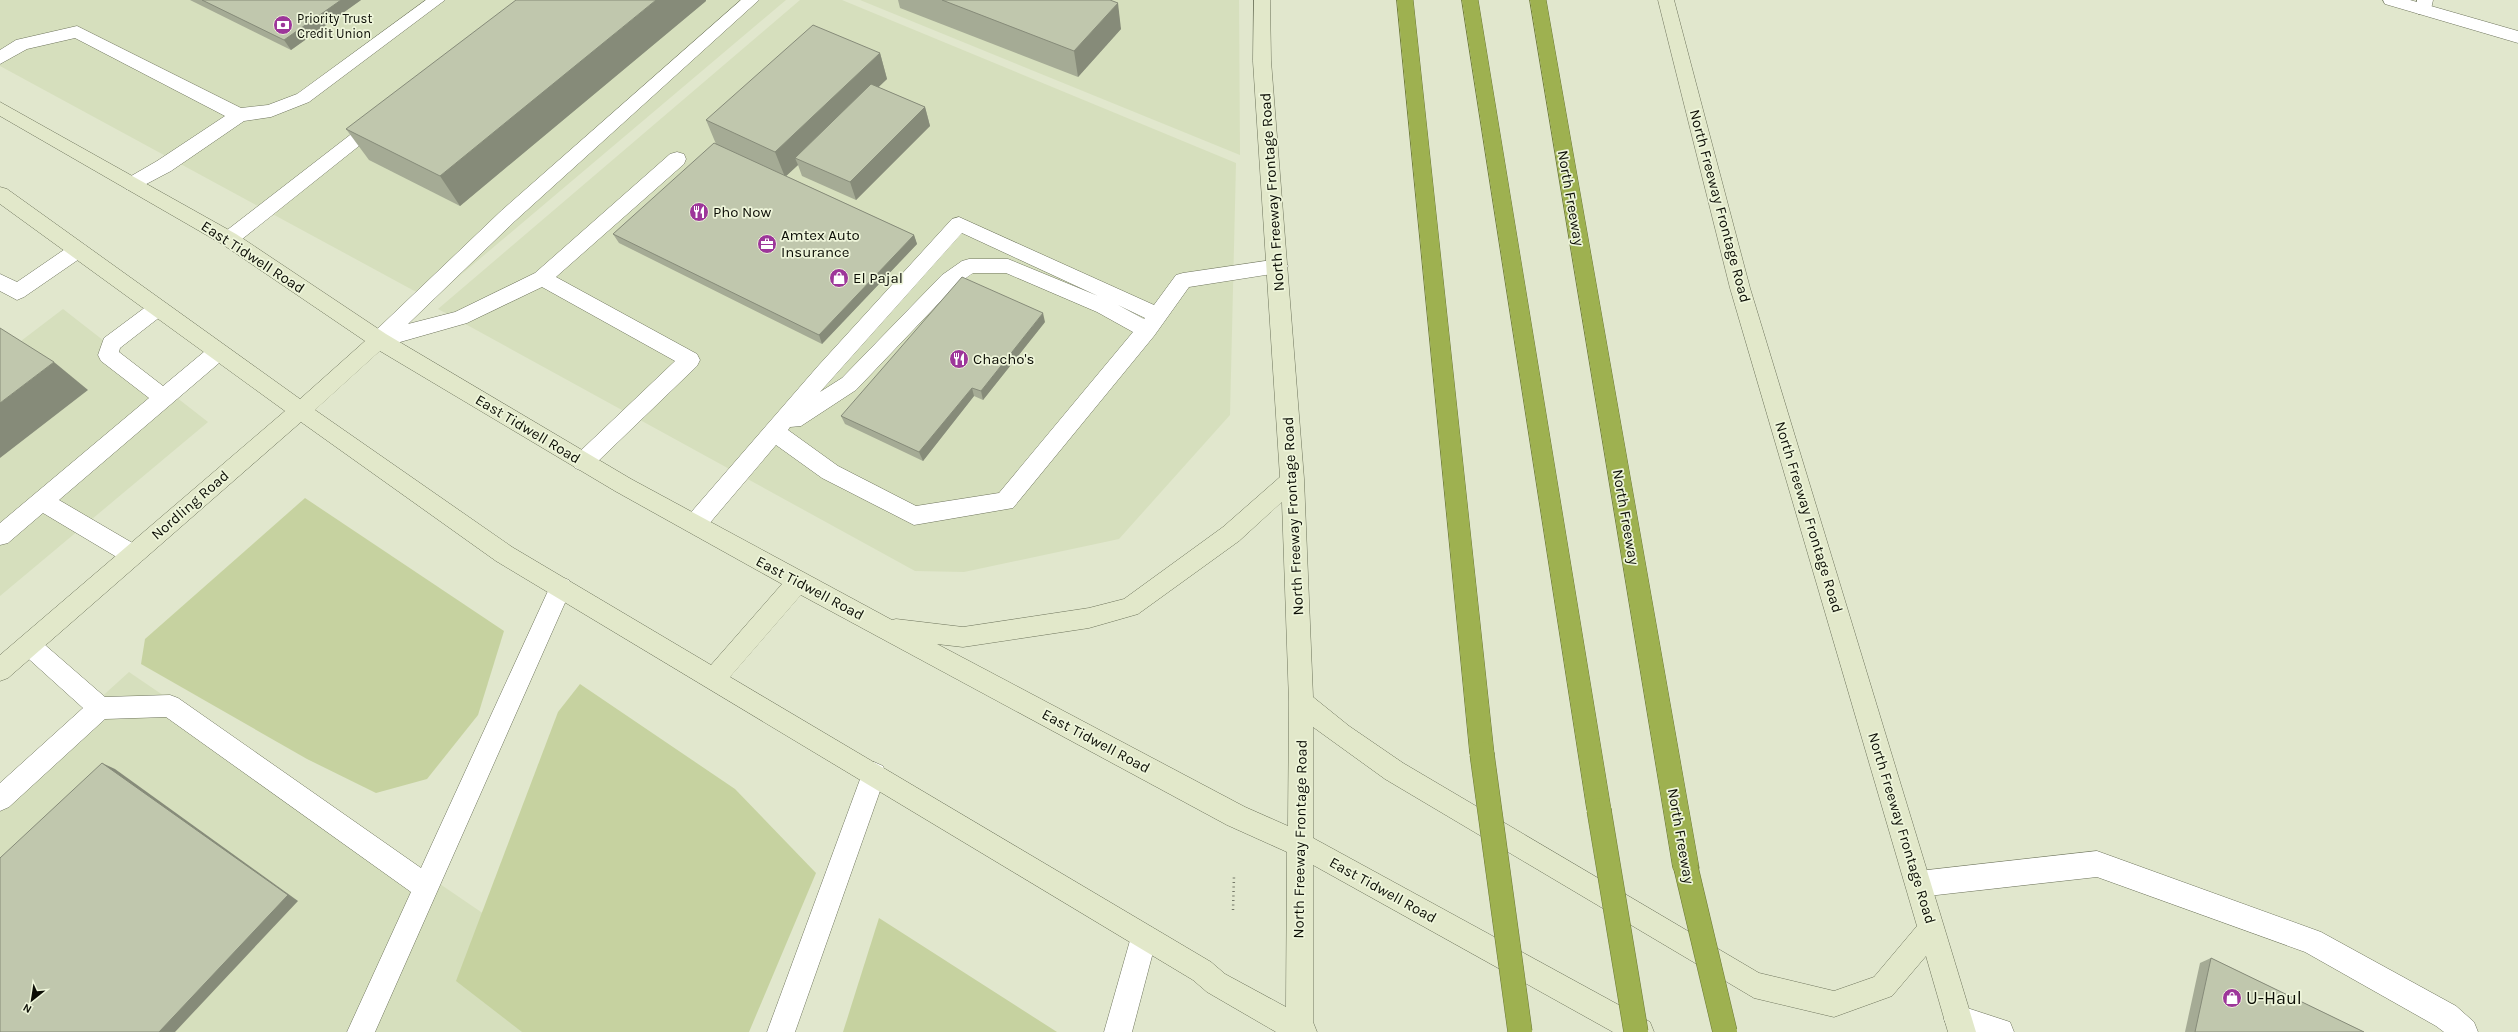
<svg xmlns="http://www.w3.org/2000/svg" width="2518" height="1032" viewBox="0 0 2518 1032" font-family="Karla,sans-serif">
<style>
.built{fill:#d6dfbd}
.green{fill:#c6d2a0}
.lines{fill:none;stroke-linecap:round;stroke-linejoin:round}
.lane-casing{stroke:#6e745c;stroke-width:1}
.street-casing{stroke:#6e745c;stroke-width:1}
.secondary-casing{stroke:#6e745c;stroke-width:1}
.highway-casing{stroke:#6b7836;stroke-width:1}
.path{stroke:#747868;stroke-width:2.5;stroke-dasharray:1 3.5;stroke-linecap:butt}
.lane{fill:#fff;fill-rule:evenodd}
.street{fill:#fff;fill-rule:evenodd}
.secondary{fill:#e2e8ca;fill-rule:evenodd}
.highway{fill:#9eb150;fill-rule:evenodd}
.highway-bridge-casing{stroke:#6b7836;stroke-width:25;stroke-linecap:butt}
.highway-bridge{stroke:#9eb150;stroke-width:24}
.wall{fill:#a5ab95}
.shaded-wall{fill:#868b79}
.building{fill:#c0c7ad;stroke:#868b79}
.labels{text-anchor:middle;stroke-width:3.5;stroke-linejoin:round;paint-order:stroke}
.far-poi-label{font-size:13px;fill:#0b0d05;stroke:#eef5da;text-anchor:start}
.street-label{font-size:15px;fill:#0b0d05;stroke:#eef5da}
.poi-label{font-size:15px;fill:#0b0d05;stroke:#eef5da;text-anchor:start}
.near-poi-label{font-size:18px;fill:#0b0d05;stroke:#eef5da;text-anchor:start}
</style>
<rect width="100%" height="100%" fill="#e1e7cd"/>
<!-- built -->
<g class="built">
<path d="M0,0H786L431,300L0,66Z"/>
<path d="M800,0H842L1236,163L1230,415L1119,539L964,572L915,571L438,309Z"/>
<path d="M860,0H1239L1240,155Z"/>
<path d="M63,309L208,422L0,596V357Z"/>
<path d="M129,672L657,1032H0V789Z"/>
</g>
<!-- green -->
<g class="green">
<path d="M305,498L504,631L478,715L427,779L376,793L307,759L141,664L145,639Z"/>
<path d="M580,684L735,789L816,873L749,1032H522L456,981L558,712Z"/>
<path d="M879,918L1057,1032H843Z"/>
</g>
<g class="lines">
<defs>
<g id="lane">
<path d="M426,0H445L309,102L271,117L244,121L171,171L133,191L126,189L124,184L126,179L157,161L225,116L75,38L27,49L0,64V50L16,40L77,26L241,108L268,105L297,94Z"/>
<path d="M741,0H759L515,221L408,324L455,312L535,273L670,154L677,152L684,154L686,159L684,164L556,277L697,354L700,360L697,366L591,468L583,471L575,468L572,462L575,456L675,361L542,287L467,323L379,348L372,346L369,340L372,334L501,211Z"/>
<path d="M2417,0H2433L2430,14H2418L2416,10Z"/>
<path d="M378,116L384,118L387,122L384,126L236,244L229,246L222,244L219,239L222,234L372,118Z"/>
<path d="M959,217L1154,305L1176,275L1183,273L1278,259L1285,261L1288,266L1285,271L1278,273L1189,287L1154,336L1013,508L914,525L822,478L776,445L703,531L695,533L687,531L684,524L687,517L818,366L952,219ZM962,233L1098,296L1008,259H969L962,261L942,275L842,378L820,392ZM973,273H1006L1097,312L1133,332L999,493L916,506L838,466L788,430L790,427L801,426L856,390L956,285ZM1118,305L1145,318L1144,319Z"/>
<path d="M78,243L85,245L88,250L85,255L24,297L17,300L0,291V274L17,282L71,245Z"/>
<path d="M158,300L165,303L168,308L165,313L120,348L119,352L163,386L211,346L218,344L225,346L228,352L225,358L59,500L141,548L144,555L141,562L133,565L125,562L43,513L8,543L0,545V523L149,398L101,361L98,355L104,338L151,303Z"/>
<path d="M561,577L569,580L572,587L375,1032H347L411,892L166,717L105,719L9,807L0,811V783L83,708L21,652L17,645L21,638L29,635L37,638L105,697L170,695L178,698L421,868L553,580Z"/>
<path d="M874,762L883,766L886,774L795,1032H767L862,774L865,766Z"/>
<path d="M2097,851L2321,932L2456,1006L2474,1022L2478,1032H2444L2436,1026L2305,952L2097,877L1919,897L1910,893L1906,884L1910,875L1919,871Z"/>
<path d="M1144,924L1153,928L1157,937L1132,1032H1104L1131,937L1135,928Z"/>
<path d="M1958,1005L2010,1022L2014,1032H1957L1948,1029L1944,1019L1948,1009Z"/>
</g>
<path id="street" d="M2383,0H2410L2518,31V43L2385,4Z"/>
<path id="secondary" d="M1254,0H1270L1271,61L1304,479L1313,697L1349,726L1403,763L1759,973L1834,991L1874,977L1917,926L1730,288L1658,0H1674L1750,288L1976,1032H1948L1926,956L1892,996L1834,1017L1754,998L1385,779L1313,727V838L1650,1022L1654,1032H1613L1313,865V1022L1317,1032H1276L1207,992L1193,980L496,561L301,422L8,678L0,681V655L285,411L0,204V187L7,189L300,399L365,341L222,244L0,116V102L236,234L386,334L631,479L892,620L896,619L963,627L1089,608L1124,599L1223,527L1280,477L1253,61ZM380,351L615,491L782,584L711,665L512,547L315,410ZM1282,502L1289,702L1288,826L1245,807L937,644L963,647L1089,628L1138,614L1239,541ZM801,595L1227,825L1287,852L1286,1007L1225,974L1211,962L730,677Z"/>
<g id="highway">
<path d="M1397,0H1413L1494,754L1491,762L1482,765L1473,762L1470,754Z"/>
<path d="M1462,0H1478L1611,810L1608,818L1599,822L1590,818L1587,810Z"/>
<path d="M1530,0H1546L1699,868L1695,877L1686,881L1677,877L1673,868Z"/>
</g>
</defs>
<!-- lane casing -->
<use href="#lane" class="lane-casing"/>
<!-- street casing -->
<use href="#street" class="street-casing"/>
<!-- secondary casing -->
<use href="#secondary" class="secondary-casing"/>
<!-- highway casing -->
<use href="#highway" class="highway-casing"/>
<!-- path -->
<path class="path" d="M1233,910L1234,876"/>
<!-- lane -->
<use href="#lane" class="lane"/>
<!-- street -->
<use href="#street" class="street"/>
<!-- secondary -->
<use href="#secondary" class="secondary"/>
<!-- highway -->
<use href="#highway" class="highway"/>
<defs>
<g id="highway-bridge">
<path d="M1482,754L1520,1032"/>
<path d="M1599,810L1636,1032"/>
<path d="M1686,868L1725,1032"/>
</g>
</defs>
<!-- highway-bridge casing -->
<use href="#highway-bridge" class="highway-bridge-casing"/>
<!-- highway-bridge -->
<use href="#highway-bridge" class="highway-bridge"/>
</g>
<!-- wall -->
<g class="wall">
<path d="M190,0H361L291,50Z"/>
<path d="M898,0H1110L1121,29L1078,77L900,8Z"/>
<path d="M706,1L460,206L369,160L346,129Z"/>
<path d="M880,53L887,79L878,87L925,107L930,126L856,200L802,176L798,165L786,176L914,235L917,244L822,344L619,243L613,234L716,144L706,120Z"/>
<path d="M1045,322L983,400L974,396L923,461L845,424L841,416Z"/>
<path d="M2211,958L2364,1032H2185L2200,963Z"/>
</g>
<!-- shaded-wall -->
<g class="shaded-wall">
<path d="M341,0H361L291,50L284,40Z"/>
<path d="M656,0H706V1L460,206L440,176Z"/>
<path d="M1118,3L1121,29L1078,77L1074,51Z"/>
<path d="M880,53L887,79L802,161L795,158L798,165L785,177L775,152Z"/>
<path d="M925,107L930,126L856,200L850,182Z"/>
<path d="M914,235L917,244L822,344L819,335Z"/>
<path d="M1043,313L1045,322L983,400L981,391Z"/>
<path d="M54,362L88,390L0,458V403Z"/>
<path d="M972,388L974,396L923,461L919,452Z"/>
<path d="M102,763L115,769L298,901L175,1032H159Z"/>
</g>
<!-- building -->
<g class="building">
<path d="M202,0H341L284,40Z"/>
<path d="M516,0H656L440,176L346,129Z"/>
<path d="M942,0H1110L1118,3L1074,51Z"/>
<path d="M813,25L880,53L775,152L706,120Z"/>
<path d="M871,84L925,107L850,182L795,158Z"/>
<path d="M714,143L914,235L819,335L613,234Z"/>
<path d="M962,277L1043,313L981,391L972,388L919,452L841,416Z"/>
<path d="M0,328L54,362L0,403Z"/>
<path d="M102,763L288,895L159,1032H0V858Z"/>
<path d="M2211,958L2364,1032H2195Z"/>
</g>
<!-- icons -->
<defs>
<symbol id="bank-disc" viewBox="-11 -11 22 22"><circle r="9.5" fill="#9d369a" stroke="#eef5da"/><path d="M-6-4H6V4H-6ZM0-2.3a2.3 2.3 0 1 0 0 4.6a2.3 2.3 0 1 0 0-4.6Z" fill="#fff"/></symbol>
<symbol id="restaurant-disc" viewBox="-11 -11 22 22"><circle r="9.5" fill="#9d369a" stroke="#eef5da"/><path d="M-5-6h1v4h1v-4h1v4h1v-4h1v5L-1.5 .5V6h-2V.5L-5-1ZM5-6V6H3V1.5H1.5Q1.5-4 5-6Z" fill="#fff"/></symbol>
<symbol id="office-disc" viewBox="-11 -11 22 22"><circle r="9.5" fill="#9d369a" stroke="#eef5da"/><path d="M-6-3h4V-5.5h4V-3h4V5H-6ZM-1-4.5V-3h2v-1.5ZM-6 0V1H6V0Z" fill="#fff"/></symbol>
<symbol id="shop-disc" viewBox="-11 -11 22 22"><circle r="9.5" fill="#9d369a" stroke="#eef5da"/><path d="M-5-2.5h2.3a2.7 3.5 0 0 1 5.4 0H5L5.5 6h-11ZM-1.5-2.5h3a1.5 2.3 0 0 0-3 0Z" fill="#fff"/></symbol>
</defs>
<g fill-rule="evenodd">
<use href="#bank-disc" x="272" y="14" width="22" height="22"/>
<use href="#restaurant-disc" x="688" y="201" width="22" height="22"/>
<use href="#office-disc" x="756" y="233" width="22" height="22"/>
<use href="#shop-disc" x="828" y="267" width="22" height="22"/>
<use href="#restaurant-disc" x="948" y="348" width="22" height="22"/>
<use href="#shop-disc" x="2221" y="987" width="22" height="22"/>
</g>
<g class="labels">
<!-- far-poi labels -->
<g class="far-poi-label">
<text x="297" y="23">Priority Trust<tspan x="297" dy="15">Credit Union</tspan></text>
</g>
<!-- street labels -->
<g class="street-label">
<text transform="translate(1272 192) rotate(-94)" y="5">North Freeway Frontage Road</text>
<text transform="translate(1571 198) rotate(80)" y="5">North Freeway</text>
<text transform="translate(1720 206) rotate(75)" y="5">North Freeway Frontage Road</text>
<text transform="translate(253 257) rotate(33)" y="5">East Tidwell Road</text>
<text transform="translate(528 429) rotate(31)" y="5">East Tidwell Road</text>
<text transform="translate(190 505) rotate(-41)" y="5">Nordling Road</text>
<text transform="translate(1293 516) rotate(-93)" y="5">North Freeway Frontage Road</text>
<text transform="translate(1626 517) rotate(80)" y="5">North Freeway</text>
<text transform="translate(1809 517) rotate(73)" y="5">North Freeway Frontage Road</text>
<text transform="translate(810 588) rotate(28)" y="5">East Tidwell Road</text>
<text transform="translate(1096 741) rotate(28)" y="5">East Tidwell Road</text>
<text transform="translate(1902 828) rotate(73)" y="5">North Freeway Frontage Road</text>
<text transform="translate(1681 836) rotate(80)" y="5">North Freeway</text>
<text transform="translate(1300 839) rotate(-89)" y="5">North Freeway Frontage Road</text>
<text transform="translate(1383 890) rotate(29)" y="5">East Tidwell Road</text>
</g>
<!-- poi labels -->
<g class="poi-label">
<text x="713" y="217">Pho Now</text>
<text x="781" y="240">Amtex Auto<tspan x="781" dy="17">Insurance</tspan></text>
<text x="853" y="283">El Pajal</text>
<text x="973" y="364">Chacho's</text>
</g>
<!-- near-poi labels -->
<g class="near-poi-label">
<text x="2246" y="1004">U-Haul</text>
</g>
</g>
<!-- north arrow -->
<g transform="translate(32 1000) rotate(210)" stroke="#eef5da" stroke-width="3" paint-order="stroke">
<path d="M0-3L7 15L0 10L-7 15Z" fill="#0b0d05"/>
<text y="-6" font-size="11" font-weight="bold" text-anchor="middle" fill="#0b0d05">N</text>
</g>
</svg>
